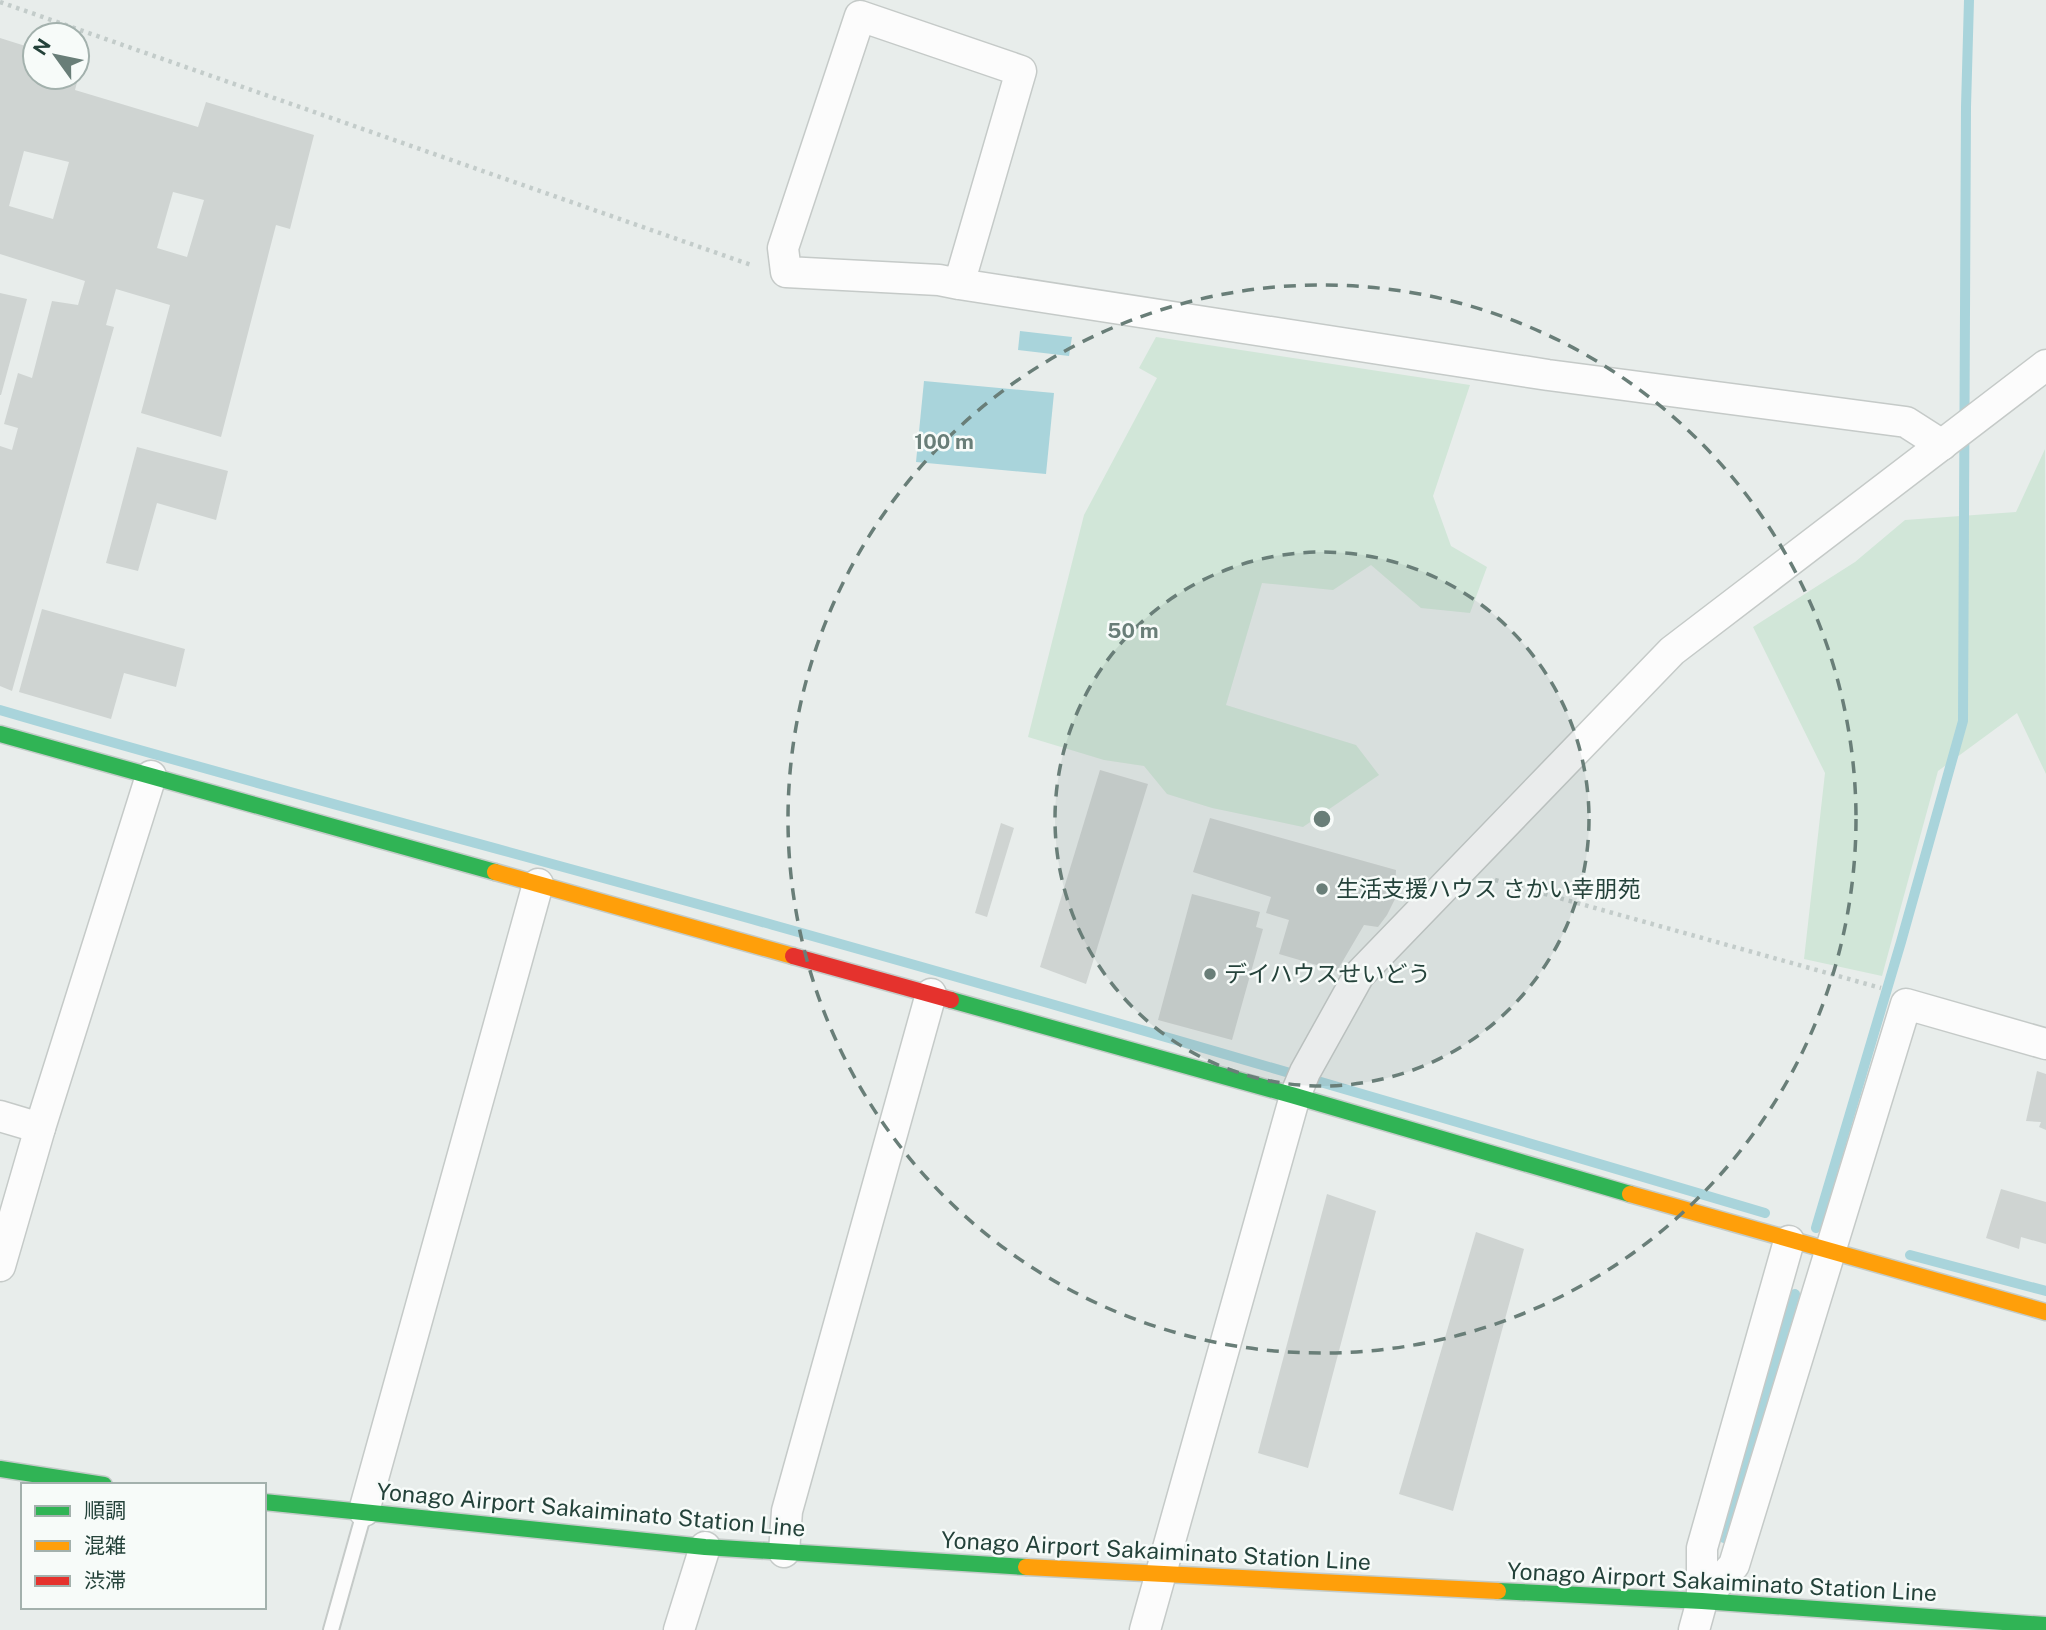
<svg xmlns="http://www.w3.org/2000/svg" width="2046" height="1630" viewBox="0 0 2046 1630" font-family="'Public Sans','Noto Sans JP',sans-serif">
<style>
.green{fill:#d1e6d8}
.water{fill:#a9d4db}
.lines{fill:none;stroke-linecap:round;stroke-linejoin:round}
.stream{stroke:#a9d4db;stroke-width:10}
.building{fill:#cfd4d2;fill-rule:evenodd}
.lane-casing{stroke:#c5cac8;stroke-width:18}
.street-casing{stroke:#c5cac8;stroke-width:33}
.fast-casing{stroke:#c3cbc8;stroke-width:19}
.slow-casing{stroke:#c3cbc8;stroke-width:19}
.jam-casing{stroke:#c3cbc8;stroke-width:19}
.path{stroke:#c3ccca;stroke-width:4.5;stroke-dasharray:3.5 5;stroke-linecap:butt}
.lane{stroke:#fcfcfc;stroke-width:14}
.street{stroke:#fcfcfc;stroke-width:30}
.fast{stroke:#30b455;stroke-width:16}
.slow{stroke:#ff9f0a;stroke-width:16}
.jam{stroke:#e5322d;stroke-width:16}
.ring{fill:none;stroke:#697e78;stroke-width:3.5;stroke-dasharray:12 9}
.poi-dot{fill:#697e78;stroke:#f7fbf9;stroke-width:2.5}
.labels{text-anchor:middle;stroke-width:5;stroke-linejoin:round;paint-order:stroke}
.poi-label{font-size:23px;fill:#24423a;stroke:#f7fbf9;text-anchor:start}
.street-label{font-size:23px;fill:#24423a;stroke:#f7fbf9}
.centre{fill:#697e78;stroke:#f7fbf9;stroke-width:3.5}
.ring-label{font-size:21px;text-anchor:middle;font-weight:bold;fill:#697e78;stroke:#f7fbf9;stroke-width:5;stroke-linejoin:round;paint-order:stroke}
</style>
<rect width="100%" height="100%" fill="#e8edeb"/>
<!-- green -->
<g class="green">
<path d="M1156,337L1470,385L1433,496L1451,546L1487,567L1470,613L1421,608L1371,565L1333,590L1262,583L1226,705L1356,745L1379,775L1303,827L1212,808L1167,794L1144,766L1104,760L1028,737L1084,515L1157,378L1139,368Z"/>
<path d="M2045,449L2046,774L2017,713L1938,771L1882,976L1804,959L1825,773L1753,627L1855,562L1905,520L2016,512Z"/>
</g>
<!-- water -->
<g class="water">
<path d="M1020,331L1072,337L1069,356L1018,350Z"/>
<path d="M924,381L1054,393L1046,474L916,462Z"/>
</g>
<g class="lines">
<!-- stream -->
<g class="stream">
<path d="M0,710C257,785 516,853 773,925C1105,1018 1435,1115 1765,1213"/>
<path d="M1816,1228L1901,942L1963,721L1966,107L1969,0"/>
<path d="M1910,1255L2046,1291"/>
<path d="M1724,1538L1795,1294"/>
</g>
</g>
<!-- building -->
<g class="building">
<path d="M0,38L35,49V77H77V61L82,63L75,90L198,127L206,102L314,135L290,229L276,225L221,437L141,413L170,305L116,289L106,325L114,327L12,691L0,686V446L12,450L18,428L4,424L18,373L32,378L52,301L78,305L85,281L0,254ZM24,151L69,162L53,219L9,206ZM173,192L204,200L187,257L157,248Z"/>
<path d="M0,293L27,299L1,395H0Z"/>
<path d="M137,447L228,471L216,520L157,503L138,571L106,563Z"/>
<path d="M42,609L185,649L176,687L124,673L111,719L19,692Z"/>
<path d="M1100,770L1148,784L1086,984L1040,967Z"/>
<path d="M1210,818L1396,870L1395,899L1387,915L1378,927L1364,925L1337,971L1279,954L1289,920L1266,913L1271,897L1193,872Z"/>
<path d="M1001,823L1014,828L987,917L975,913Z"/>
<path d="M1192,894L1260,912L1256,927L1263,929L1232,1040L1158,1020Z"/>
<path d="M2037,1071L2046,1074V1130L2039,1127L2041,1122L2026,1121Z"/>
<path d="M2001,1189L2046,1202V1244L2021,1237L2019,1249L1986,1238Z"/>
<path d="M1327,1194L1376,1211L1308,1468L1258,1453Z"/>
<path d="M1476,1232L1524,1249L1453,1511L1399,1494Z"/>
</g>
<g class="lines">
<defs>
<path id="lane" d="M331,1630L364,1513"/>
<g id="street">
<path d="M959,284L1021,71L860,16L783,248L786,272L939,280L959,284L1548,375L1906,422L1942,445"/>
<path d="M0,1116L40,1128"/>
<path d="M0,1266L40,1128L151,776"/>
<path d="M364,1511L538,884"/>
<path d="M784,1552L787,1511L931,994"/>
<path d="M1702,1601L1734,1565L1906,1004L2046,1044"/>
<path d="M679,1630L705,1547"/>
<path d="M1145,1630L1295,1096L1305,1072L1359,975L1672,651L2046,365"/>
<path d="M1694,1630L1702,1601V1548L1789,1241"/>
</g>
<g id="fast">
<path d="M0,734L495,872"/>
<path d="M951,1000L1295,1096L1630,1194"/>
<path d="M0,1469L104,1485"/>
<path d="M264,1502L705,1547L1026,1567"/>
<path d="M1498,1591L1702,1601L2046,1625"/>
</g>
<g id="slow">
<path d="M495,872L793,956"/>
<path d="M1630,1194L2046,1312"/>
<path d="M1026,1567L1498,1591"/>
</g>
<path id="jam" d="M793,956L951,1000"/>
</defs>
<!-- lane casing -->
<use href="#lane" class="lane-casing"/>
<!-- street casing -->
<use href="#street" class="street-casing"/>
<!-- fast casing -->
<use href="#fast" class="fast-casing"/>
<!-- slow casing -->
<use href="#slow" class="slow-casing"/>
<!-- jam casing -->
<use href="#jam" class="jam-casing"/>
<!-- path -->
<g class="path">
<path d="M0,2L754,266"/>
<path d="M1495,880L1881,988"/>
</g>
<!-- lane -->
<use href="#lane" class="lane"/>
<!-- street -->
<use href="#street" class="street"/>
<!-- fast -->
<use href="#fast" class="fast"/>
<!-- slow -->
<use href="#slow" class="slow"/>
<!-- jam -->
<use href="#jam" class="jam"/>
</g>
<!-- distance rings -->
<circle cx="1322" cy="819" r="267" fill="#697e78" fill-opacity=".12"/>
<g class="ring">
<circle cx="1322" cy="819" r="267"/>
<circle cx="1322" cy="819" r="534"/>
</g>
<!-- markers -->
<g class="poi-dot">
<circle cx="1322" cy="889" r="7"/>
<circle cx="1210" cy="974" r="7"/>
</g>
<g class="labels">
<!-- poi labels -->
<g class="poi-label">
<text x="1336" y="897">生活支援ハウス さかい幸朋苑</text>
<text x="1224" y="982">デイハウスせいどう</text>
</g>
<!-- street labels -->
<g class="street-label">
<text transform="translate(591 1510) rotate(5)" y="8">Yonago Airport Sakaiminato Station Line</text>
<text transform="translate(1156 1551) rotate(3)" y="8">Yonago Airport Sakaiminato Station Line</text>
<text transform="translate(1722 1582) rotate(3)" y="8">Yonago Airport Sakaiminato Station Line</text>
</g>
</g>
<circle cx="1322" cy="819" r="10" class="centre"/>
<g class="ring-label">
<text x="944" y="449">100 m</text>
<text x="1133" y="638">50 m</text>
</g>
<!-- legend -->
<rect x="21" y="1483" width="245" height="126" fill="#f7fbf9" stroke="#a3b1ad" stroke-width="2"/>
<rect x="35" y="1506" width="35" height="10" fill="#30b455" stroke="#a3b1ad" stroke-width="2"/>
<text x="84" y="1518" font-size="21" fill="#24423a">順調</text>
<rect x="35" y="1541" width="35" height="10" fill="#ff9f0a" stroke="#a3b1ad" stroke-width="2"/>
<text x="84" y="1553" font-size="21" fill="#24423a">混雑</text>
<rect x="35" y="1576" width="35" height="10" fill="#e5322d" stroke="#a3b1ad" stroke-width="2"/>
<text x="84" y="1588" font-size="21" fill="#24423a">渋滞</text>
<!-- north arrow -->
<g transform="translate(56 56) rotate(303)"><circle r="33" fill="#f7fbf9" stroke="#a3b1ad" stroke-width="2"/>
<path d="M0-5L12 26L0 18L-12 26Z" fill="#697e78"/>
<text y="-10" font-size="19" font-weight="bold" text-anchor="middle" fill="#24423a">N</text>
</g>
</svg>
